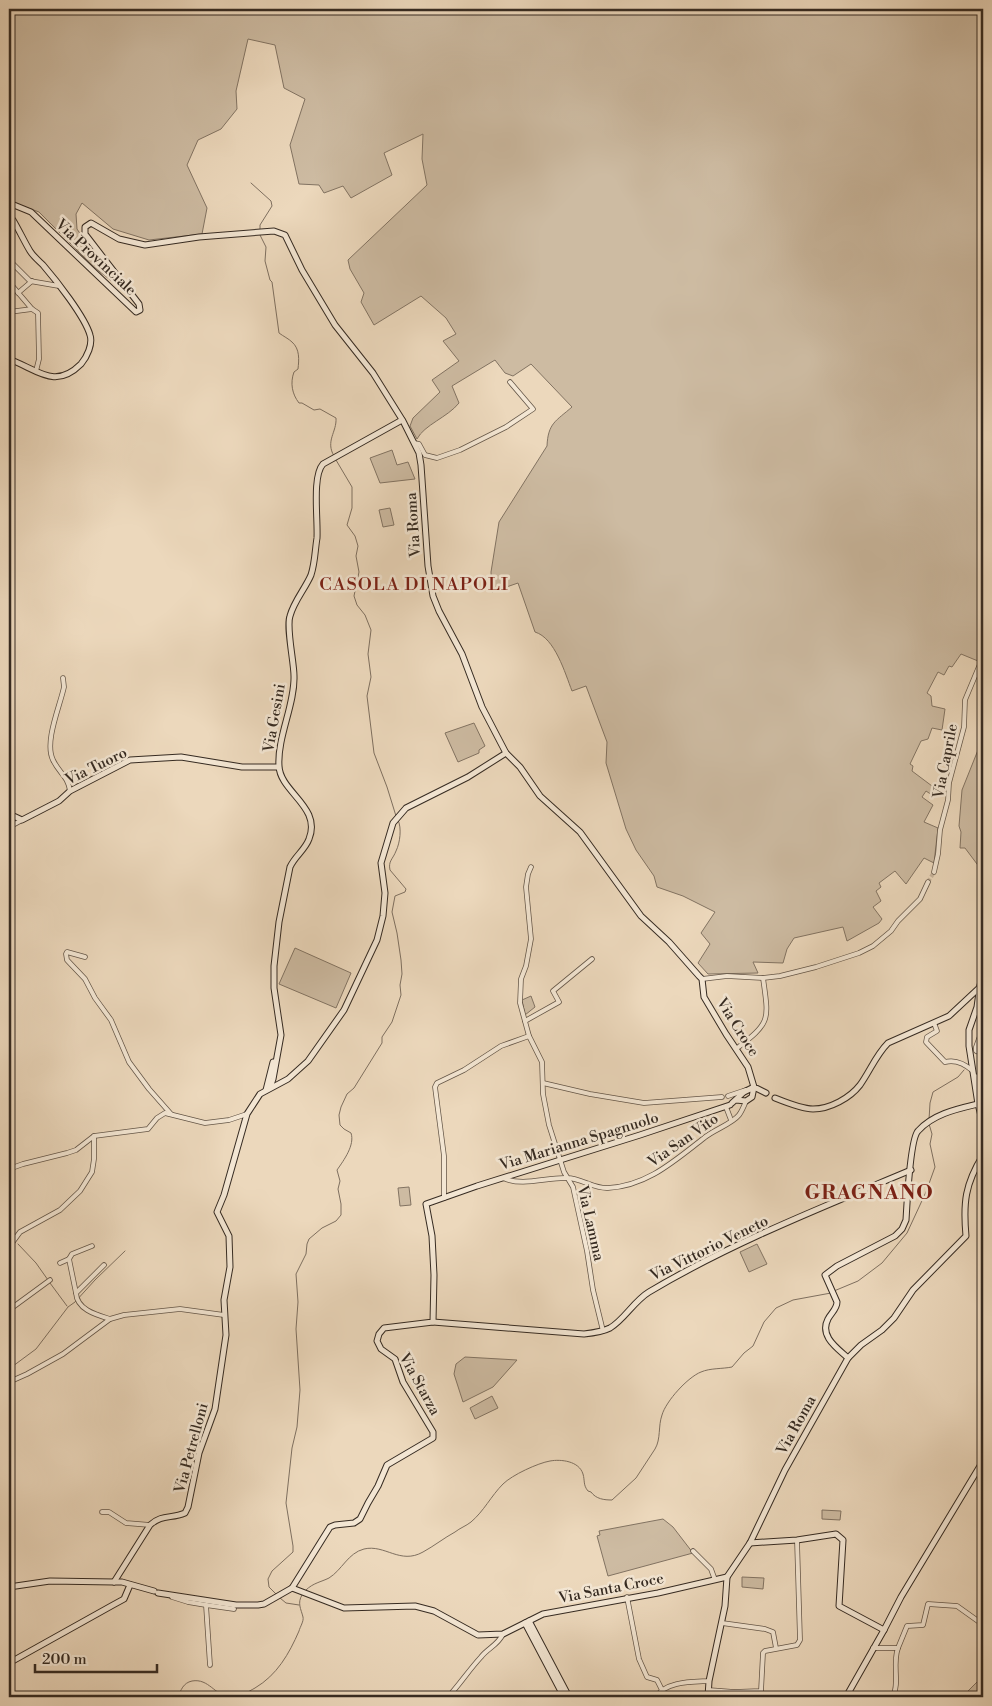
<svg xmlns="http://www.w3.org/2000/svg" width="992" height="1706" viewBox="0 0 992 1706" font-family="'Libre Bodoni',serif">
<style>
.green{fill:#cdbba2;stroke:#827362}
.lines{fill:none;stroke-linecap:round;stroke-linejoin:round}
.stream{stroke:#7e6f5f;stroke-width:1}
.street-tunnel{stroke:#c8b59d;stroke-width:4;stroke-dasharray:4 2;stroke-linecap:butt}
.street-casing{stroke:#645648;stroke-width:5.5}
.secondary-casing{stroke:#362b22;stroke-width:7}
.street{stroke:#f3e6d3;stroke-width:4}
.secondary{stroke:#f3e6d3;stroke-width:5}
.labels{text-anchor:middle;stroke-width:5;stroke-linejoin:round;paint-order:stroke}
.street-label{font-size:15px;fill:#362b22;stroke:#f3e6d3}
.quarter-label{font-size:18px;letter-spacing:1px;fill:#7a1f14;stroke:#f3e6d3}
.district-label{font-size:20px;font-weight:bold;letter-spacing:1px;fill:#7a1f14;stroke:#f3e6d3}
</style>
<rect width="100%" height="100%" fill="#ecd8bc"/>
<filter id="stains"><feTurbulence type="fractalNoise" baseFrequency=".004" numOctaves="4"/><feColorMatrix values="0 0 0 0 .2 0 0 0 0 .09 0 0 0 0 .02 0 0 0 .5 -.17"/></filter>
<radialGradient id="worn" r=".72"><stop offset=".6" stop-color="#630" stop-opacity="0"/><stop offset="1" stop-color="#630" stop-opacity=".3"/></radialGradient>
<!-- green -->
<g class="green">
<path d="M9,9H983V655L978,661L961,654L952,667L949,666L944,675L938,672L927,693L931,696L932,706L945,709L942,730L932,728L928,739L921,741L910,764L913,766L912,771L936,789L932,795L926,791L922,797L933,805L924,822L938,828L934,863L924,858L906,884L895,871L879,883L881,887L876,891L881,901L873,907L882,919L879,923L847,941L843,927L794,938L787,949L783,963L753,962L758,973L708,974L698,963L710,944L701,933L715,912L683,896L657,887L654,876L636,850L626,829L606,763L607,742L586,686L572,691C565,673 555,638 535,632L518,583L492,592L491,572L499,522L547,446C548,423 556,421 572,407L531,364L513,376L505,373L495,360L452,386L459,403C448,417 424,425 417,439L410,426L413,418L440,392L432,380L459,361L443,341L456,334L446,318L421,296L374,325L361,302L364,293L350,269L348,260L427,185L422,159L423,134L384,153L392,175L351,198L343,186L324,193L319,185L299,184L290,145L305,99L284,88L275,45L248,39L236,91L237,109L221,129L198,140L187,165L207,208L202,234L149,240L113,229L82,203L76,214L77,229L113,282L95,268L39,212L9,201Z"/>
<path d="M392,450L397,465L408,462L415,479L380,483L370,458Z"/>
<path d="M390,508L394,525L383,527L379,510Z"/>
<path d="M474,723L485,746L479,750V753L458,762L445,733Z"/>
<path d="M983,726V872L965,848H960L961,832L959,826L962,790L980,745Z"/>
<path d="M295,948L351,973L336,1008L279,984Z"/>
<path d="M531,996L535,1007L525,1015L522,1000Z"/>
<path d="M409,1187L411,1205L400,1206L398,1188Z"/>
<path d="M757,1244L767,1264L749,1272L740,1252Z"/>
<path d="M465,1357L517,1360L493,1387L463,1402L454,1374L456,1364Z"/>
<path d="M492,1396L498,1408L475,1419L470,1408Z"/>
<path d="M822,1510L841,1511L840,1520L822,1519Z"/>
<path d="M663,1519L673,1527L693,1553L608,1576L597,1536L600,1535L599,1531Z"/>
<path d="M742,1577L764,1578L763,1589L742,1587Z"/>
<path d="M983,1681V1697H962L977,1682Z"/>
</g>
<g class="lines">
<!-- stream -->
<g class="stream">
<path d="M251,183L271,201L272,206L260,225V231"/>
<path d="M260,235L266,247L265,261L270,280L272,282L279,333C283,336 289,339 292,342C300,349 299,360 298,369L294,372C290,383 292,394 299,403H302L314,410L320,409L336,418C337,432 325,441 334,456"/>
<path d="M336,460L352,487V508L347,525L355,536L358,546L356,556L359,572L354,596L357,605L365,615L371,630L368,654L371,677L367,696L374,753L387,787L396,816"/>
<path d="M980,1050L983,1041"/>
<path d="M929,1120L930,1103L933,1092L958,1077L964,1070"/>
<path d="M18,1244L36,1263L48,1280"/>
<path d="M50,1283L67,1306"/>
<path d="M834,1291L858,1281L882,1263L907,1233L926,1192L935,1167L930,1144L932,1134L929,1124"/>
<path d="M9,1369L36,1349L68,1307L75,1302L95,1280L125,1251"/>
<path d="M306,1590C313,1583 321,1582 329,1578C342,1570 348,1553 364,1549C385,1544 400,1565 423,1552C434,1546 444,1538 455,1532C460,1528 466,1526 471,1522C484,1511 491,1496 503,1484C512,1475 538,1463 550,1461C561,1459 579,1461 583,1474C585,1481 583,1485 588,1491L591,1492C596,1499 604,1500 612,1500L636,1478L655,1449C661,1439 658,1426 662,1415C666,1401 688,1377 701,1372C710,1368 722,1369 732,1367L744,1353L753,1346L764,1322L776,1308L793,1300L831,1293"/>
<path d="M277,1595L269,1587L268,1579L272,1571L293,1552V1546L286,1503L292,1448L297,1427L300,1390L296,1329L298,1302L296,1274L306,1254L307,1244L309,1239L322,1228L336,1221L341,1215V1204L338,1189L340,1181L337,1170C344,1160 355,1145 351,1133L344,1129L340,1125L339,1115L341,1107L347,1094L354,1088L382,1043V1037L392,1022L401,995L400,985L402,974L401,960L397,933L392,912L395,896L405,892L406,889L390,870C388,861 393,859 396,851C400,843 402,828 398,820"/>
<path d="M280,1598L286,1603L299,1605"/>
<path d="M178,1697C181,1690 183,1683 192,1681C209,1678 215,1696 230,1697C237,1698 248,1692 255,1688C277,1675 289,1654 299,1631C300,1627 304,1621 303,1617C301,1609 297,1603 302,1595"/>
</g>
<!-- street-tunnel -->
<path class="street-tunnel" d="M928,882L934,872"/>
<defs>
<g id="street">
<path d="M9,260L30,281L59,286"/>
<path d="M9,282L32,309"/>
<path d="M18,293L32,281"/>
<path d="M9,312L32,309L38,313L39,359L36,371"/>
<path d="M414,443L419,444L425,455L437,458L460,450L506,427L533,409L510,382"/>
<path d="M63,678L64,687C60,706 44,742 53,760C59,773 68,776 70,791"/>
<path d="M9,827L22,820"/>
<path d="M531,867L528,874L526,887L531,939L526,966L521,979L520,1003L529,1036L542,1062L543,1094L549,1125L564,1172L573,1187L587,1251L593,1290L603,1331"/>
<path d="M934,872L938,854L940,830L948,800L949,783L964,727L965,700L983,657"/>
<path d="M85,957L67,952L66,954L67,960L85,979L95,998L111,1020L129,1062L149,1089L171,1114"/>
<path d="M702,979L727,976L763,978L780,976L816,967L859,953L873,946L891,931L898,921L920,899L928,882"/>
<path d="M525,1021L559,1002L553,991L592,959"/>
<path d="M934,1023L937,1031L927,1037L926,1042L945,1062C956,1059 965,1064 973,1071"/>
<path d="M736,1049C771,1022 769,1021 763,978"/>
<path d="M983,1054L976,1051V1047L983,1028"/>
<path d="M975,1080L983,1069"/>
<path d="M543,1083L590,1094L644,1103L722,1097"/>
<path d="M728,1096L746,1090"/>
<path d="M726,1107L731,1120"/>
<path d="M9,1169L23,1164L67,1153L76,1150L94,1136L148,1129L157,1118L165,1113L205,1123L229,1120L247,1114"/>
<path d="M503,1178C523,1187 547,1177 567,1178C581,1178 594,1189 608,1188C647,1186 674,1161 704,1138C713,1130 732,1124 739,1115C742,1111 744,1106 746,1101"/>
<path d="M444,1198V1156L435,1087L437,1083L464,1070L501,1046L529,1036"/>
<path d="M9,1247L20,1232L60,1210L80,1191L92,1172L94,1159V1136"/>
<path d="M69,1259L76,1293"/>
<path d="M60,1263L69,1259L72,1254L92,1246"/>
<path d="M104,1265L76,1293C77,1310 97,1315 110,1319"/>
<path d="M9,1310L50,1280"/>
<path d="M9,1382L27,1374L63,1354L110,1319L124,1315L180,1309L224,1315"/>
<path d="M102,1512H109L126,1523L150,1525"/>
<path d="M693,1551L711,1569L715,1580"/>
<path d="M172,1597L188,1602L206,1605L210,1665"/>
<path d="M627,1597L639,1659L647,1677L657,1680L662,1690"/>
<path d="M206,1605L234,1609"/>
<path d="M722,1623L765,1629L773,1632L776,1648"/>
<path d="M873,1648H898C892,1664 900,1682 893,1697"/>
<path d="M898,1648L907,1626L923,1625L928,1604L957,1606L978,1621L983,1617"/>
<path d="M708,1690L734,1692L761,1691L763,1653L765,1651L797,1645L800,1640L797,1540"/>
<path d="M448,1697C460,1684 469,1670 481,1657C488,1648 498,1645 503,1634"/>
<path d="M656,1697C666,1681 692,1682 709,1681"/>
</g>
<g id="secondary">
<path d="M9,203L31,212L136,312L140,310L139,304L85,234V227L91,223L119,239L145,245L199,237L274,231L285,235L302,270L335,325L373,373L403,421L419,453L421,465L428,566L433,596L439,611L462,654L482,707L506,753L520,767L540,796L580,832L641,916L669,942L699,976L702,979L704,997L726,1034L748,1067L754,1087L766,1093"/>
<path d="M9,217L13,220C19,230 24,241 30,251C33,256 39,261 43,265C56,280 85,317 90,335C93,344 87,357 81,364C55,390 38,370 9,359"/>
<path d="M9,814L22,820L59,801L70,791L130,760L181,757L242,767H278"/>
<path d="M983,983L980,985L977,1007L969,1030V1046L978,1104L983,1124"/>
<path d="M270,1088L273,1079L281,1035L274,988V966L279,922L290,867C295,856 305,850 309,839C322,807 280,792 279,766C277,738 295,704 294,676C294,662 286,627 290,616C294,601 305,589 311,575C315,563 315,550 317,538C318,519 312,476 323,464L402,420"/>
<path d="M266,1090L273,1062"/>
<path d="M775,1098C785,1102 802,1109 813,1109C830,1109 850,1098 860,1085C870,1071 876,1055 888,1043L949,1016L979,988"/>
<path d="M732,1103L744,1092L754,1087L752,1097L746,1101L736,1100"/>
<path d="M433,1322L584,1334C593,1333 602,1332 610,1328C624,1320 634,1301 649,1292C731,1243 823,1207 911,1170"/>
<path d="M848,1358C837,1348 819,1336 828,1319C831,1313 837,1309 837,1302L825,1275L837,1266L895,1236L902,1229L906,1220C907,1204 910,1139 918,1131C933,1114 957,1109 978,1104"/>
<path d="M750,1543L797,1540L836,1534L843,1540L839,1606L884,1630"/>
<path d="M114,1582L150,1525C162,1514 171,1519 185,1513L188,1507L199,1453L215,1409L226,1335L224,1300L230,1267L229,1236L217,1212L224,1195L247,1114L260,1094L288,1079L308,1061L344,1010L377,940L383,916L385,893L381,863L393,823L406,808L468,777L506,753"/>
<path d="M9,1587L50,1581L114,1582H122L154,1591"/>
<path d="M292,1588L344,1608L415,1606L434,1611L478,1635L503,1634L543,1614L658,1593L727,1577"/>
<path d="M158,1593L236,1605H258L264,1604L292,1588L330,1527L335,1525L354,1523L360,1519L368,1503L378,1486L387,1465L433,1438V1432L403,1382L395,1359L381,1349L377,1341L379,1334L384,1328L433,1322L434,1275L432,1236L426,1204L477,1186L640,1135L730,1105"/>
<path d="M529,1621L569,1697"/>
<path d="M525,1623L564,1697"/>
<path d="M9,1663L113,1605L124,1599L130,1585"/>
<path d="M708,1697L709,1681L725,1606L727,1577L750,1543L785,1470L848,1358L861,1345L882,1330L894,1318L913,1290L966,1236C963,1203 965,1184 983,1155"/>
<path d="M846,1697L884,1630L901,1597L983,1461"/>
</g>
</defs>
<!-- street casing -->
<use href="#street" class="street-casing"/>
<!-- secondary casing -->
<use href="#secondary" class="secondary-casing"/>
<!-- street -->
<use href="#street" class="street"/>
<!-- secondary -->
<use href="#secondary" class="secondary"/>
</g>
<g class="labels">
<!-- street labels -->
<g class="street-label">
<text transform="translate(96 257) rotate(43)" y="5">Via Provinciale</text>
<text transform="translate(413 525) rotate(-94)" y="5">Via Roma</text>
<text transform="translate(274 718) rotate(-80)" y="5">Via Gesini</text>
<text transform="translate(945 761) rotate(-79)" y="5">Via Caprile</text>
<text transform="translate(96 766) rotate(-26)" y="5">Via Tuoro</text>
<text transform="translate(738 1027) rotate(58)" y="5">Via Croce</text>
<text transform="translate(683 1140) rotate(-35)" y="5">Via San Vito</text>
<text transform="translate(579 1141) rotate(-17)" y="5">Via Marianna Spagnuolo</text>
<text transform="translate(591 1223) rotate(77)" y="5">Via Lamma</text>
<text transform="translate(709 1248) rotate(-26)" y="5">Via Vittorio Veneto</text>
<text transform="translate(420 1384) rotate(61)" y="5">Via Starza</text>
<text transform="translate(796 1425) rotate(-61)" y="5">Via Roma</text>
<text transform="translate(191 1448) rotate(-75)" y="5">Via Petrelloni</text>
<text transform="translate(611 1588) rotate(-11)" y="5">Via Santa Croce</text>
</g>
<!-- quarter labels -->
<g class="quarter-label">
<text x="414" y="590">CASOLA DI NAPOLI</text>
</g>
<!-- district labels -->
<g class="district-label">
<text x="869" y="1199">GRAGNANO</text>
</g>
</g>
<!-- margin -->
<rect width="992" height="1706" fill="none" stroke="#ecd8bc" stroke-width="30"/>
<rect x="10" y="10" width="972" height="1686" fill="none" stroke="#362b22" stroke-width="2.5"/>
<rect x="15" y="15" width="962" height="1676" fill="none" stroke="#362b22"/>
<!-- scale -->
<path d="M35 1664v8h122v-8" fill="none" stroke="#362b22" stroke-width="2.5"/>
<text x="42" y="1664" font-size="15" fill="#362b22" stroke="#f3e6d3" stroke-width="4" paint-order="stroke">200 m</text>
<rect width="100%" height="100%" filter="url(#stains)"/>
<rect width="100%" height="100%" fill="url(#worn)"/>
</svg>
